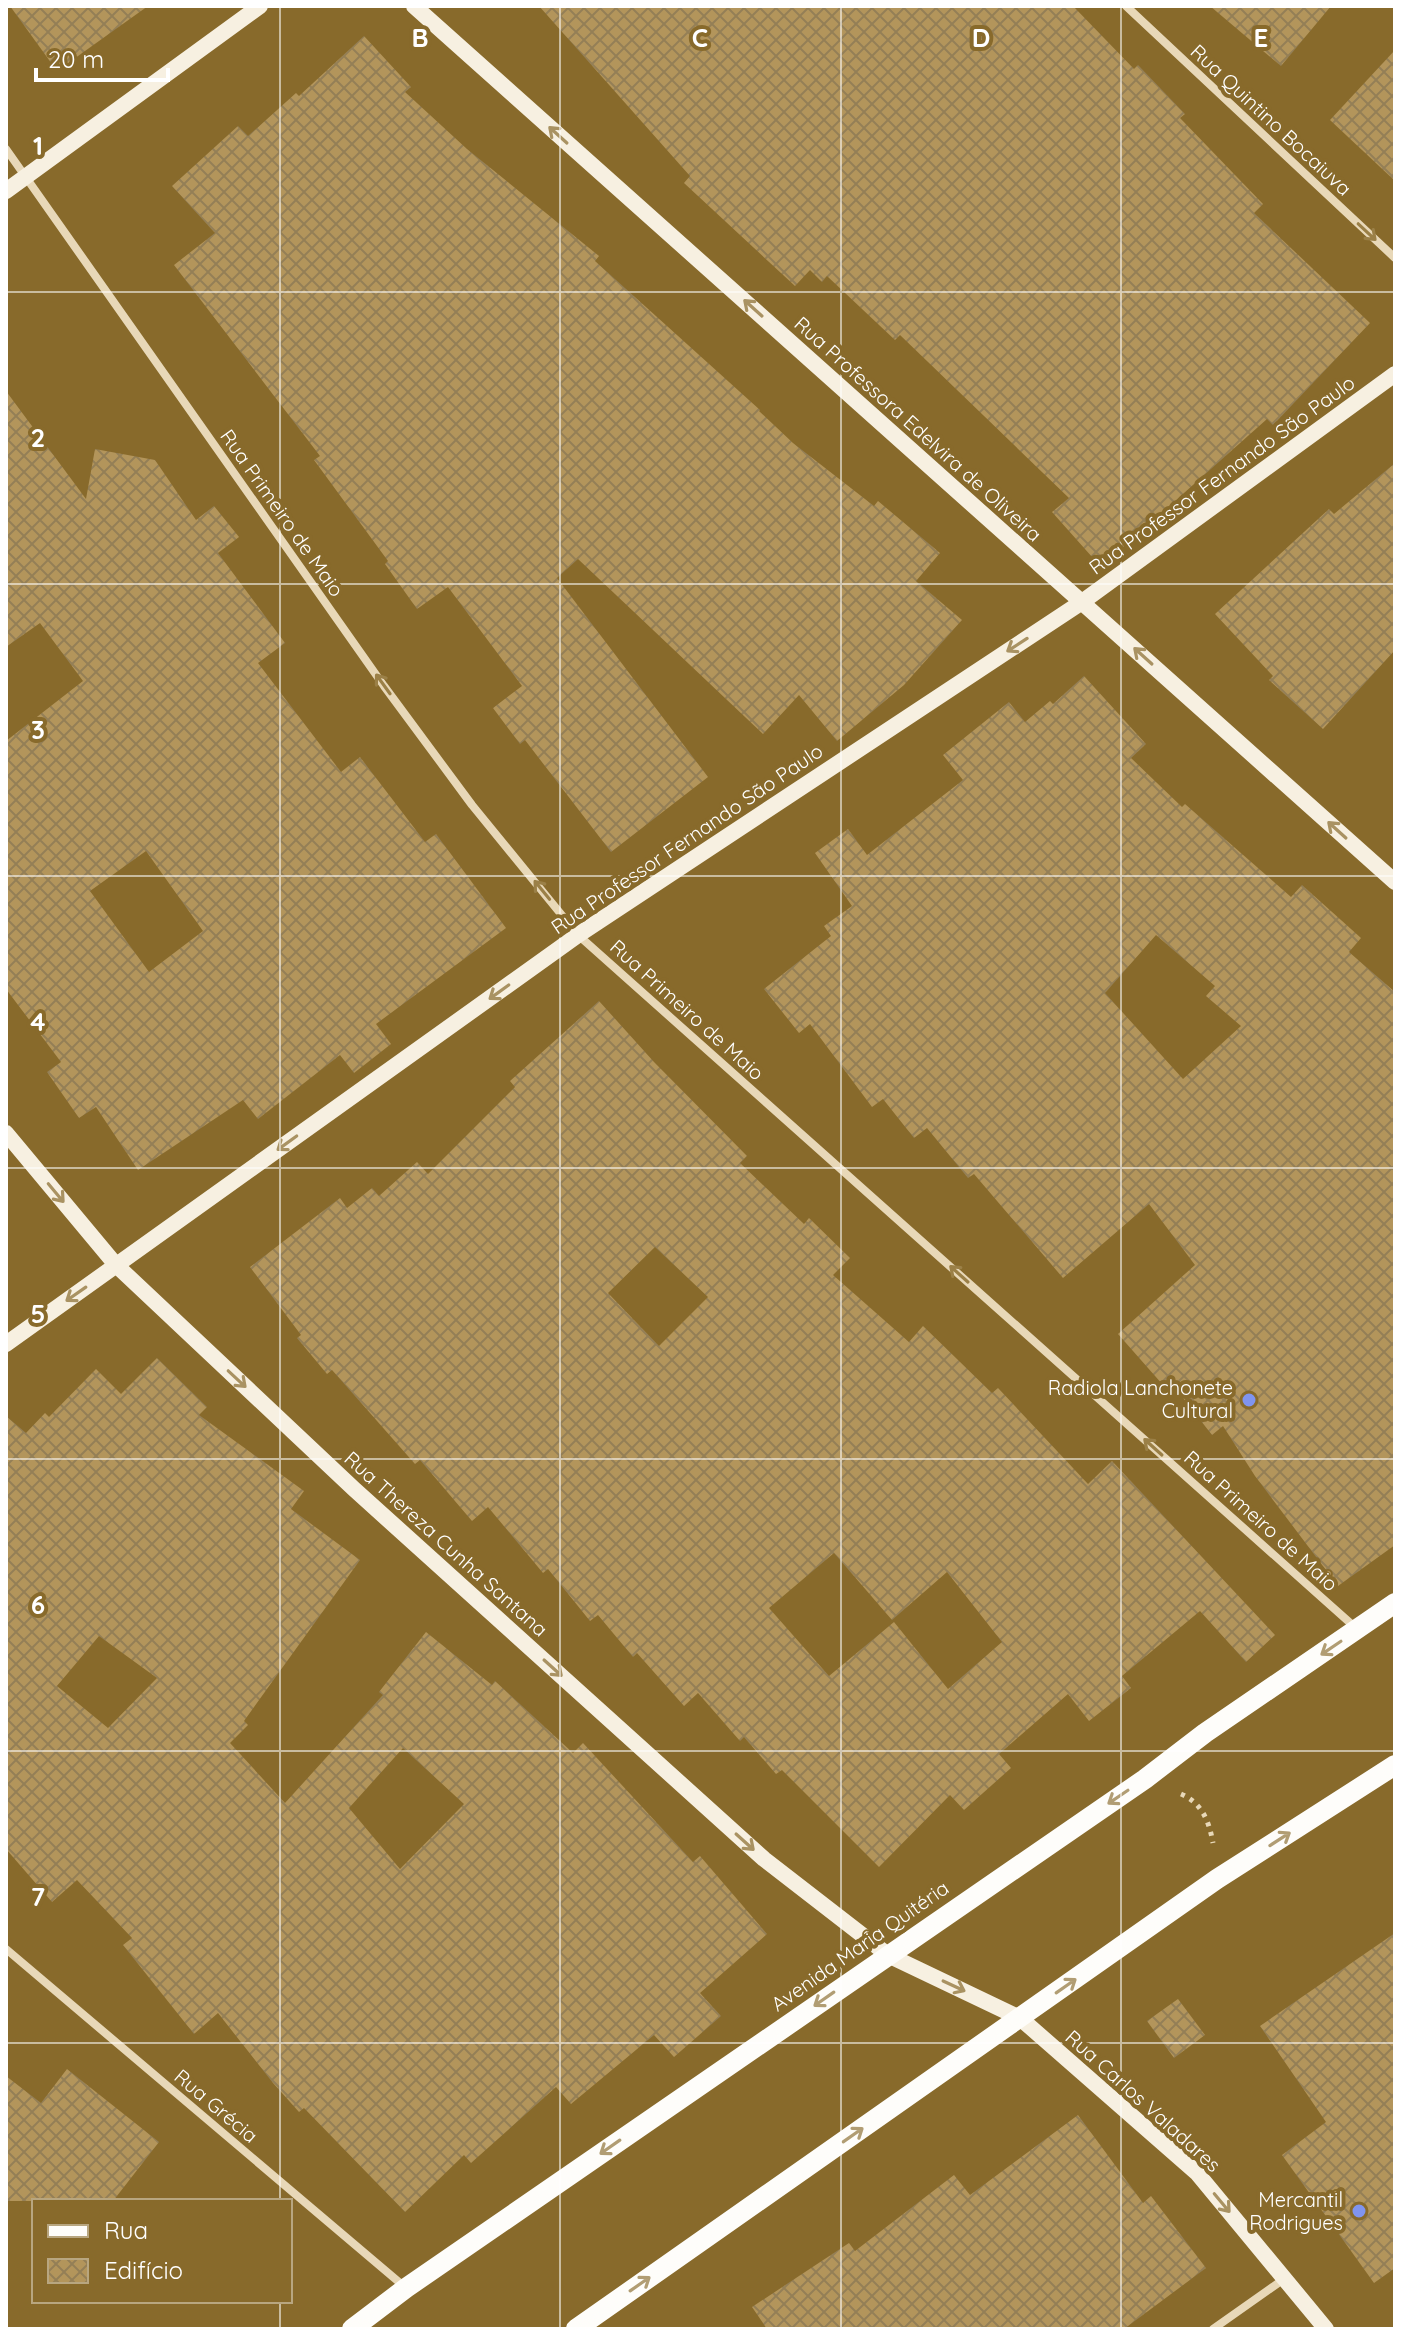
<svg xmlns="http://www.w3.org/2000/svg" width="1401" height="2335" viewBox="0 0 1401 2335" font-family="Quicksand,sans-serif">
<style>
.building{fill:url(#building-cross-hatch);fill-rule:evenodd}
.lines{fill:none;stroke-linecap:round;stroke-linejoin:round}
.path{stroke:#e8d8b8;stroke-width:5;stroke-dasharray:4 6;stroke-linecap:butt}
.street{stroke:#e8d8b8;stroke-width:8}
.secondary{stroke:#f7f0e1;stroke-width:16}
.primary{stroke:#fefdfa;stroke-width:20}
.oneway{stroke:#a99262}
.oneway2{stroke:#9b8047}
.oneway3{stroke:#b19d73}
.grid{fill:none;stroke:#fff;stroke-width:2;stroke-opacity:0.55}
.poi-dot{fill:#8094ee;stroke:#886a2b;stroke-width:3}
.labels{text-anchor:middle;stroke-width:8;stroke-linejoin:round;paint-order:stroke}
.street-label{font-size:20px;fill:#fff;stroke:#886a2b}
.poi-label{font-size:20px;fill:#fff;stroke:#886a2b;text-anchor:end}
.grid-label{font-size:26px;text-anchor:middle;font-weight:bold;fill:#fff;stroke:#886a2b;stroke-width:8;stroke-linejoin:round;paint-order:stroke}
</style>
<defs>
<pattern id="building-cross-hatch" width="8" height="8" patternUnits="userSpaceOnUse" patternTransform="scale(2)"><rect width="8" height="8" fill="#b3955b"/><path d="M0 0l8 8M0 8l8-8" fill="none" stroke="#947f56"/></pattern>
</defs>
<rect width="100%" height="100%" fill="#886a2b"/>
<!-- building -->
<g class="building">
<path d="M10,6H148L57,71Z"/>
<path d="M539,6H1073L1134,69L1138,65L1185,114L1180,118L1263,204L1254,213L1370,323L1273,425L1267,419L1101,567L1052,512L1069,498L900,335L895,340L827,276L822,282L810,270L795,286L684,183L690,176Z"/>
<path d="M1210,6H1331L1281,66Z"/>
<path d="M364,36L411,87L405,92L467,149L599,256L595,261L760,410L759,411L793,443L874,506L878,501L940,553L916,581L962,620L904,685L837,741L799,695L763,734L578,559L557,578L708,777L611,852L525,740L520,744L493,708L522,686L448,587L417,609L385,564L388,561L314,460L320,456L174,265L215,233L172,186L238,126L248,136L296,93L299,96Z"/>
<path d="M1395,50V181L1330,120Z"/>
<path d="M6,391L86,499L95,449L155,460L196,520L214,506L239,537L218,553L285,643L258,663L341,772L360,757L425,842L436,834L506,928L376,1024L391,1044L354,1073L340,1055L258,1119L243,1100L138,1170L96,1107L79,1118L47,1072L61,1062L6,989V741L83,681L40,623L6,647ZM146,851L203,931L149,972L90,891Z"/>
<path d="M1395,463V650L1323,729L1269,680L1273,676L1215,614L1329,509L1334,514Z"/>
<path d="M1084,676L1146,744L1131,758L1182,807L1185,804L1291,897L1302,885L1361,938L1349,952L1395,992V1545L1338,1586L1255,1476L1223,1426L1212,1435L1169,1380L1163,1385L1118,1334L1195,1265L1149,1204L1063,1278L974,1174L968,1178L927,1128L914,1138L883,1099L872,1107L810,1024L799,1033L764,989L831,936L824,926L852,906L815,853L848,829L867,855L963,780L943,755L1009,702L1025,722L1050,701L1053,704ZM1156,935L1215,986L1206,996L1241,1026L1183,1079L1105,993Z"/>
<path d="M599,1001L654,1062L747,1156L740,1163L804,1224L809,1218L850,1258L833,1275L909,1342L923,1326L992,1393L998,1388L1088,1484L1112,1461L1275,1635L1246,1662L1200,1611L1122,1676L1131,1688L1089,1721L1068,1694L999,1754L1011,1768L964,1810L950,1795L879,1867L782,1770L776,1774L744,1737L740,1741L698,1693L684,1706L637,1653L633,1657L598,1615L590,1621L548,1569L543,1573L488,1507L472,1521L420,1460L415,1464L332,1370L327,1374L297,1338L301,1335L250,1267L340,1198L347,1208L372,1188L379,1196L417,1162L428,1174L515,1087L510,1081ZM655,1247L708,1297L659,1346L608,1293ZM834,1553L892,1620L947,1572L1002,1642L948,1689L894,1622L829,1676L769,1608Z"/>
<path d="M157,1358L207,1407L199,1415L304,1491L291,1509L360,1560L244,1721L248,1725L230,1743L285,1803L383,1695L379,1692L426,1632L492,1685L495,1681L573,1753L583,1743L693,1862L700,1856L767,1934L700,1993L721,2016L674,2057L654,2035L571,2104L556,2087L471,2163L464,2155L405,2212L304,2108L299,2112L273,2083L218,2013L194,2034L123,1945L132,1938L77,1880L52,1902L6,1849V1416L26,1433L45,1413L49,1417L96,1369L121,1394ZM99,1636L157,1678L108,1728L57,1686ZM403,1748L464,1804L400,1869L349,1808Z"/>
<path d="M1395,1933V2268L1374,2283L1282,2155L1326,2122L1260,2026Z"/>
<path d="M1178,1999L1205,2035L1174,2058L1147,2021Z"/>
<path d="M67,2069L159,2142L113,2201H6V2076L41,2103Z"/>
<path d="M1078,2115L1143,2203L1151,2196L1206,2268L1124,2329H767L752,2307L849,2243L855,2251L954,2175L970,2195Z"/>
</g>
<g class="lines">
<!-- path -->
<path class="path" d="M1181,1794C1202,1803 1209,1821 1213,1843"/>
<!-- street -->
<g class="street">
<path d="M1126,6L1395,258"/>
<path d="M6,149L384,686L472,805L578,935L1357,1629"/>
<path d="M6,1949L406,2288"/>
<path d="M1213,2329L1284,2279"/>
</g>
<!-- secondary -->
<g class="secondary">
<path d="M414,6L1395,882"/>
<path d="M6,191L260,6"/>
<path d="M6,1133L116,1265L354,1489L764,1859L888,1955L1020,2018L1197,2173L1326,2329"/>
<path d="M6,1344L578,935L1082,602L1395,374"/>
</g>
<!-- primary -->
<g class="primary">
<path d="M352,2329L406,2288L1145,1779L1205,1733L1395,1603"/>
<path d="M576,2329L1217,1879L1395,1765"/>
</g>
</g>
<!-- one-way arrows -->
<defs><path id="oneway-shaft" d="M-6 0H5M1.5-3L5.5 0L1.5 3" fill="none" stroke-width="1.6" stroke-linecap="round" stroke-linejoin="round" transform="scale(2)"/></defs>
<g class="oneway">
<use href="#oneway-shaft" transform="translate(558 135) rotate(-138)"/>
<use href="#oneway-shaft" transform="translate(753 308) rotate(-138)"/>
<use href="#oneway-shaft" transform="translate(1017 645) rotate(147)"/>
<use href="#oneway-shaft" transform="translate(1143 656) rotate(-138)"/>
<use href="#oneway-shaft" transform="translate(1337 830) rotate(-138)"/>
<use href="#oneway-shaft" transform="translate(499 992) rotate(144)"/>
<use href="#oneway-shaft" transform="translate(287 1143) rotate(144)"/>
<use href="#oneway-shaft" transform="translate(56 1193) rotate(50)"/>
<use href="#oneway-shaft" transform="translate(76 1294) rotate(145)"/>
<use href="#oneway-shaft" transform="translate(237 1379) rotate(43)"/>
<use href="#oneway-shaft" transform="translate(553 1668) rotate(42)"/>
<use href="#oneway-shaft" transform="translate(745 1842) rotate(42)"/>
<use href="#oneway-shaft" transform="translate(954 1986) rotate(25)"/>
<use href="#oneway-shaft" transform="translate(1222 2203) rotate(50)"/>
</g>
<g class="oneway2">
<use href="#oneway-shaft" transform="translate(1367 232) rotate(43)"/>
<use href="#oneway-shaft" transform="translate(383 684) rotate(-126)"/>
<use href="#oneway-shaft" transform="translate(542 890) rotate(-129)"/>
<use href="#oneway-shaft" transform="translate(959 1274) rotate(-138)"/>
<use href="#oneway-shaft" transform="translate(1153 1447) rotate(-138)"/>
</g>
<g class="oneway3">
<use href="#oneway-shaft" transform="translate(1331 1648) rotate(146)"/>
<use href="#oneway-shaft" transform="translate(1118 1797) rotate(146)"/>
<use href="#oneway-shaft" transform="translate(1280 1839) rotate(-33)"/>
<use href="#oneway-shaft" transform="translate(1066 1986) rotate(-35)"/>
<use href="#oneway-shaft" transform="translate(824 1999) rotate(145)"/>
<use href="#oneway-shaft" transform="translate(853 2135) rotate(-35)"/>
<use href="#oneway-shaft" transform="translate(610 2147) rotate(145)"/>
<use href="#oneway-shaft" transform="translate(640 2284) rotate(-35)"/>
</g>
<!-- grid -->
<path class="grid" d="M280,6V2201M560,6V2329M841,6V2329M1121,6V2329M6,292H1395M6,584H1395M6,876H1395M6,1168H1395M6,1459H1395M6,1751H1395M6,2043H1395M280,2301V2329"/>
<!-- markers -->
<g class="poi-dot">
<circle cx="1249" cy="1400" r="8"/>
<circle cx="1359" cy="2211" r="8"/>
</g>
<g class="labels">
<!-- street labels -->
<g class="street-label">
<text transform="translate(1271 120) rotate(43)" y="7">Rua Quintino Bocaiuva</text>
<text transform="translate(918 429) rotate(42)" y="7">Rua Professora Edelvira de Oliveira</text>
<text transform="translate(1222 475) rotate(-36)" y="7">Rua Professor Fernando São Paulo</text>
<text transform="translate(282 513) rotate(55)" y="7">Rua Primeiro de Maio</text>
<text transform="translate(687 839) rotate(-34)" y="7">Rua Professor Fernando São Paulo</text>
<text transform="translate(687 1010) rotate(42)" y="7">Rua Primeiro de Maio</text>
<text transform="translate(1261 1521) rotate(42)" y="7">Rua Primeiro de Maio</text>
<text transform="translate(446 1544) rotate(42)" y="7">Rua Thereza Cunha Santana</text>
<text transform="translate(860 1946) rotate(-35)" y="7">Avenida Maria Quitéria</text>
<text transform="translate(1143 2101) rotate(42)" y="7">Rua Carlos Valadares</text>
<text transform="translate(216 2106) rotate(40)" y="7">Rua Grécia</text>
</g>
<!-- poi labels -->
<g class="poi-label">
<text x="1233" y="1395">Radiola Lanchonete<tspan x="1233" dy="23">Cultural</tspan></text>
<text x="1343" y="2207">Mercantil<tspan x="1343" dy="23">Rodrigues</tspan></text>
</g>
</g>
<g class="grid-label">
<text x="420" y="47">B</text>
<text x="700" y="47">C</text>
<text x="981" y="47">D</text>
<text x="1261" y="47">E</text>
<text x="38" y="155">1</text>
<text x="38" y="447">2</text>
<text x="38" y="739">3</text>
<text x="38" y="1031">4</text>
<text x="38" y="1323">5</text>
<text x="38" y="1614">6</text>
<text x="38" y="1906">7</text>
</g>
<!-- border -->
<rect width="1401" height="2335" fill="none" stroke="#ffffff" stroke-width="16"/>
<!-- legend -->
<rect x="32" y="2199" width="260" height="104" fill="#886a2b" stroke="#b8a680" stroke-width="2"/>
<rect x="48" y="2225" width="40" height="12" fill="#fefdfa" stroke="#b8a680" stroke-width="2"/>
<text x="104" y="2239" font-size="24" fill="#ffffff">Rua</text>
<rect x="48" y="2259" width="40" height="24" fill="url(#building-cross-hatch)" stroke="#b8a680" stroke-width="2"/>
<text x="104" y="2279" font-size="24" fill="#ffffff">Edifício</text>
<!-- scale -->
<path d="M36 68v12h132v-12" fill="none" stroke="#ffffff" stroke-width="4"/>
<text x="48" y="68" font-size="24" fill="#ffffff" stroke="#886a2b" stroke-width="6" paint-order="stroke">20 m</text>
</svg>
